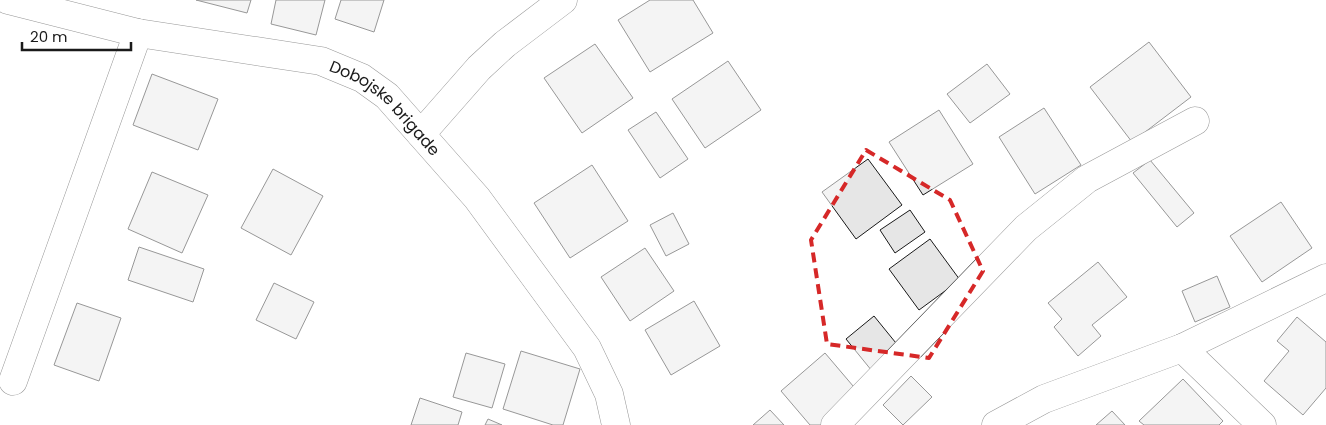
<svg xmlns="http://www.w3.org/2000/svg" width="1326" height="425" viewBox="0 0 1326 425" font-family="Poppins,sans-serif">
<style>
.building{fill:#e6e6e6;stroke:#1a1a1a}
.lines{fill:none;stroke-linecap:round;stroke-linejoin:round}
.street-casing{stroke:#1a1a1a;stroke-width:29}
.street{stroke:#fff;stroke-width:28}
.marked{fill:none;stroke:#d62828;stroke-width:4;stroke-dasharray:10 6;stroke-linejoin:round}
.labels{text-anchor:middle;stroke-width:4;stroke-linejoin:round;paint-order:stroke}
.street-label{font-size:16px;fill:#1a1a1a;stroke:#fff}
</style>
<rect width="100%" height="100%" fill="#fff"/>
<!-- building -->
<g class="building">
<path d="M196,0H251L247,13Z"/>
<path d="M276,0H325L316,35L271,24Z"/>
<path d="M341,0H384L374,32L335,19Z"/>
<path d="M650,0H693L713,33L650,72L618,20Z"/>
<path d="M1149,42L1191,97L1132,142L1090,87Z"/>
<path d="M595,44L633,98L582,133L544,78Z"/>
<path d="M728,61L761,110L705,148L672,99Z"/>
<path d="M987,64L1010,94L970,123L947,94Z"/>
<path d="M152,74L218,99L198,150L133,125Z"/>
<path d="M1044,108L1081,165L1035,194L999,137Z"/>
<path d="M939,110L973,164L923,195L889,142Z"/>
<path d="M656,112L688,159L660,178L628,130Z"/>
<path d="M868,159L902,205L856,239L822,192Z"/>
<path d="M1150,160L1194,213L1177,227L1133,173Z"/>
<path d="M592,165L628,221L570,258L534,203Z"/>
<path d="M273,169L323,196L291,255L241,228Z"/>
<path d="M152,172L208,195L182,253L128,229Z"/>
<path d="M1281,202L1312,248L1262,282L1230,236Z"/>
<path d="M910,210L925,232L895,253L880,230Z"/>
<path d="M673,213L689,244L666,256L650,225Z"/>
<path d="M930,239L960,280L919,310L889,269Z"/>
<path d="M139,247L204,269L193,302L128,280Z"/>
<path d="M645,248L674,291L630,321L601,277Z"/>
<path d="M1098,262L1127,297L1092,325L1101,336L1078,356L1054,327L1062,319L1048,303Z"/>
<path d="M1217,276L1230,307L1195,322L1182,291Z"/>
<path d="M274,283L314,302L296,339L256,320Z"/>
<path d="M694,301L720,346L671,375L645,330Z"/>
<path d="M77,303L121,318L99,381L54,365Z"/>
<path d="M874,316L900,348L872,371L846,339Z"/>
<path d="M1297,317L1326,342V388L1303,415L1264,381L1289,351L1277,341Z"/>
<path d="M521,351L580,369L563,425H553L503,409Z"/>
<path d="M466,353L505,364L492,408L453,397Z"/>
<path d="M825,353L859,393L822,425H810L781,391Z"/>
<path d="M911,376L932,397L903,425L883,405Z"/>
<path d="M1183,379L1223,421L1219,425H1144L1139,421Z"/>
<path d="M420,398L462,412L458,425H411Z"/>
<path d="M770,410L784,425H753Z"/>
<path d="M1112,411L1125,425H1096Z"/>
<path d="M488,419L502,425H485Z"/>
</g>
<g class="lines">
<defs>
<g id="street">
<path id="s1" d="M8,0L138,33L321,61L362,78L387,96L477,198L587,348L609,394L616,425"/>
<path d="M421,134L479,68L505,44L563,0"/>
<path d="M1182,348L1262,425"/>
<path d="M13,381L138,33"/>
<path d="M835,425L1026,228L1087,179L1195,121"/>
<path d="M996,425L1044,399L1182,348L1326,278"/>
</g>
</defs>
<!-- street casing -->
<use href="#street" class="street-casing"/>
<!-- street -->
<use href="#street" class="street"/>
</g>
<!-- marked area -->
<path d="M0 0H1326V425H0ZM866,150L950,200L983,271L929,358L827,344L811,240Z" fill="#fff" fill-opacity=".55" fill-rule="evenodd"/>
<path class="marked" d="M866,150L950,200L983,271L929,358L827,344L811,240Z"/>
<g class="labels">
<!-- street labels -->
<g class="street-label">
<text dy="6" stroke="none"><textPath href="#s1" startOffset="400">Dobojske brigade</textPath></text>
</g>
</g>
<!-- scale -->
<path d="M22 42v8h109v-8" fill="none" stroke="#1a1a1a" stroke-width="2.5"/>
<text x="30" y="42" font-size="15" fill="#1a1a1a" stroke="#ffffff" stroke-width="4" paint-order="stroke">20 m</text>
</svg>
